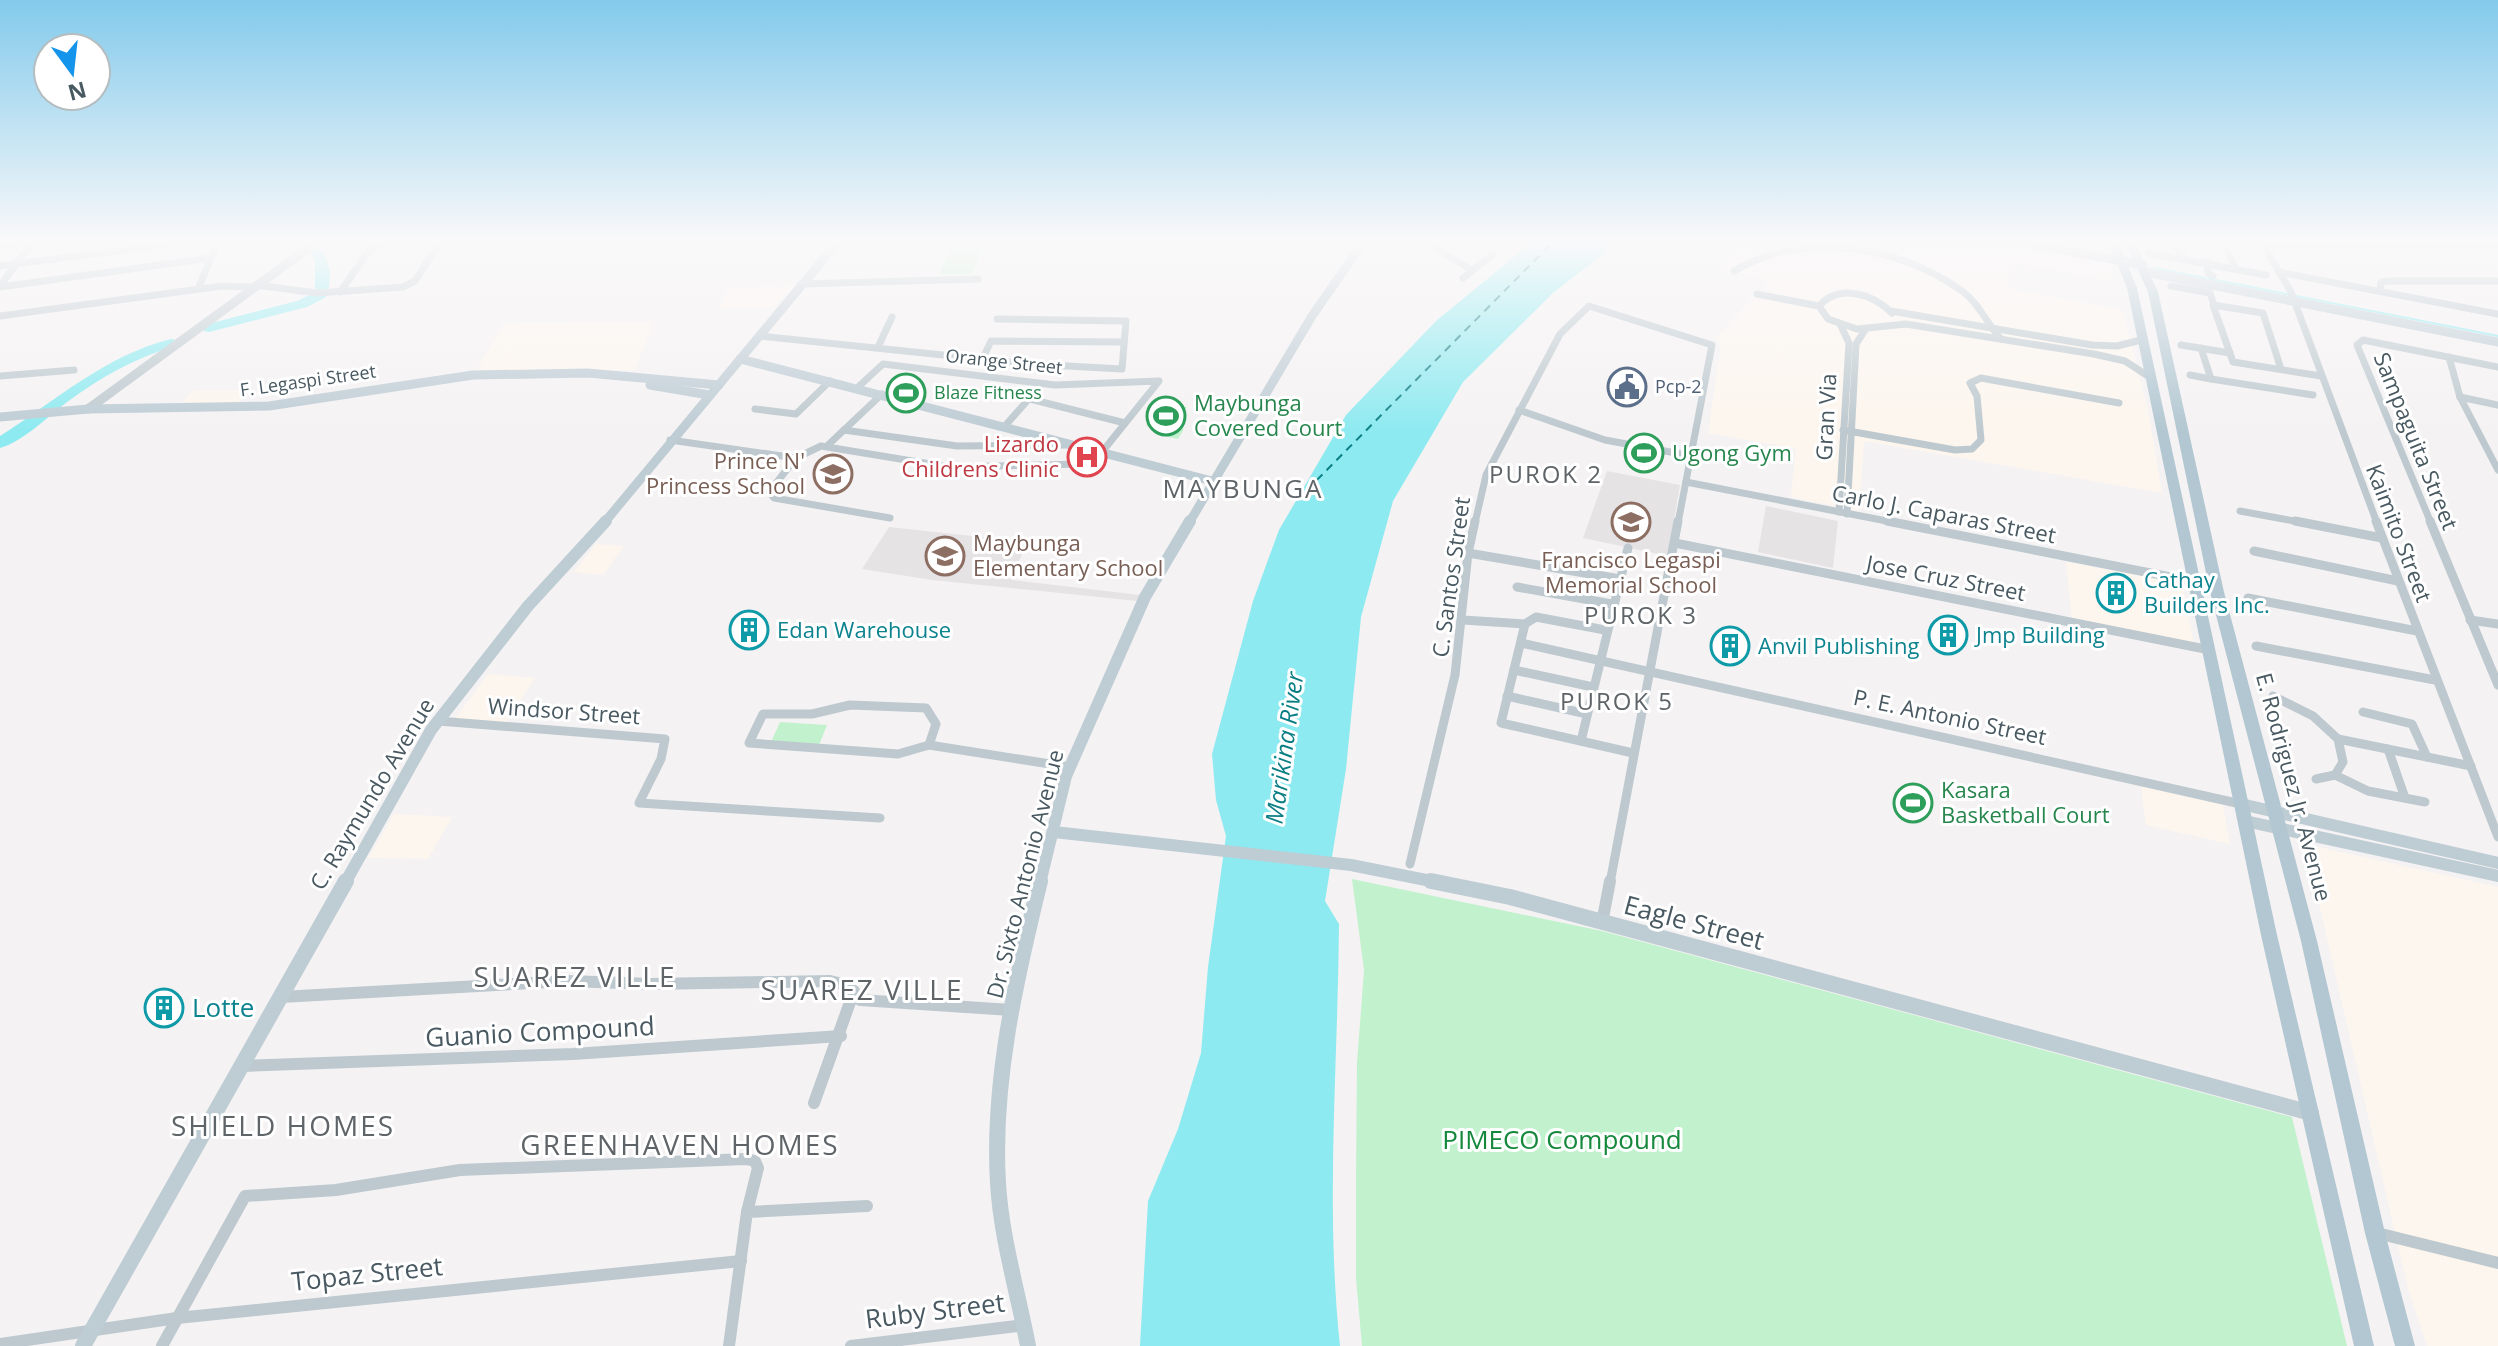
<svg xmlns="http://www.w3.org/2000/svg" width="2498" height="1346" viewBox="0 0 2498 1346" font-family="'Open Sans',sans-serif">
<style>
.commercial{fill:#fdf6ee}
.education{fill:#e6e3e5}
.green{fill:#c1f2cd}
.water{fill:#8deaf0}
.lines{fill:none;stroke-linecap:round;stroke-linejoin:round}
.stream{stroke:#8deaf0;stroke-width:2}
.river{fill:#8deaf0;fill-rule:evenodd}
.ferry{stroke:#0a7e84;stroke-width:2;stroke-dasharray:8 6;stroke-linecap:butt}
.minor-far2{stroke:#bdc9cf;stroke-width:7}
.minor-far1{stroke:#bdc9cf;stroke-width:9}
.minor{stroke:#bdc9cf;stroke-width:12}
.tertiary{stroke:#bdc9cf;stroke-width:9}
.secondary-far2{stroke:#beccd4;stroke-width:9}
.secondary-far1{stroke:#beccd4;stroke-width:12}
.secondary{stroke:#beccd4;stroke-width:16}
.primary{fill:#b2c7d1;fill-rule:evenodd}
.labels{text-anchor:middle;stroke-width:6;stroke-linejoin:round;paint-order:stroke}
.far-street-label{font-size:18px;fill:#495961;stroke:#fff}
.far-service-label{font-size:18px;fill:#4e5e75;stroke:#fff;text-anchor:start}
.far-leisure-label{font-size:18px;fill:#27864d;stroke:#fff;text-anchor:start}
.leisure-label{font-size:22px;fill:#27864d;stroke:#fff;text-anchor:start}
.street-label{font-size:22px;fill:#495961;stroke:#fff}
.health-label{font-size:22px;fill:#be3a42;stroke:#fff;text-anchor:end}
.education-label{font-size:22px;fill:#785e54;stroke:#fff;text-anchor:end}
.culture-label{font-size:22px;fill:#0d838f;stroke:#fff;text-anchor:start}
.neighbourhood-label{font-size:24px;letter-spacing:2px;fill:#5e6468;stroke:#fff}
.water-label{font-size:24px;font-style:italic;fill:#0a7e84;stroke:#fff}
.quarter-label{font-size:26px;letter-spacing:2px;fill:#5e6468;stroke:#fff}
.near-street-label{font-size:26px;fill:#495961;stroke:#fff}
.near-culture-label{font-size:26px;fill:#0d838f;stroke:#fff;text-anchor:start}
.near-park-label{font-size:26px;fill:#15883c;stroke:#fff}
.near-neighbourhood-label{font-size:28px;letter-spacing:2px;fill:#5e6468;stroke:#fff}
</style>
<rect width="100%" height="100%" fill="#f5f2f3"/>
<!-- commercial -->
<g class="commercial">
<path d="M1716,244H2017L2111,262L2110,280L2010,262L2007,288L2123,310L2149,415L2162,493L1864,441L1859,511L1791,497L1796,449L1708,433L1721,346L1716,337L1771,279L1720,269L1735,247Z"/>
<path d="M795,285L773,307L719,309L729,286Z"/>
<path d="M653,322L635,370L476,371L504,323Z"/>
<path d="M194,390H250L238,403H181Z"/>
<path d="M596,544L624,546L603,575L574,572Z"/>
<path d="M2066,562L2182,583L2194,644L2072,620Z"/>
<path d="M488,674L535,678L505,724L455,719Z"/>
<path d="M2141,786L2223,805L2230,844L2146,825Z"/>
<path d="M394,814L452,817L428,859L368,858Z"/>
<path d="M2313,846L2498,887V1346H2427L2408,1289L2308,856Z"/>
</g>
<!-- education -->
<g class="education">
<path d="M1607,471L1680,485L1668,556L1583,538Z"/>
<path d="M1766,506L1838,521L1833,568L1758,552Z"/>
<path d="M889,527L1027,542L1011,580L1140,595L1137,601L932,580L862,569Z"/>
</g>
<!-- green -->
<g class="green">
<path d="M984,244L973,274H939L952,245Z"/>
<path d="M1162,402L1187,407L1174,427L1184,429L1178,439L1155,434L1159,428L1146,426Z"/>
<path d="M780,722L827,725L819,745L771,742Z"/>
<path d="M1352,879L1602,931L2292,1117L2347,1346H1362L1356,1278V1179L1357,1063L1364,970Z"/>
</g>
<!-- water -->
<path class="water" d="M1530,244H1616L1553,293L1463,382L1393,501L1361,617L1346,769L1325,901L1339,924C1338,1065 1325,1206 1340,1346H1140L1148,1201L1178,1129L1201,1053L1208,967L1226,836L1216,800L1212,754L1253,601L1279,530L1346,415L1437,320Z"/>
<g class="lines">
<!-- stream -->
<path class="stream" d="M2155,268L2498,336"/>
<!-- river -->
<g class="river">
<path d="M301,244H315C331,258 333,277 326,297L307,307L209,332L204,331V325L297,301L315,292V259Z"/>
<path d="M171,339L176,340V346C134,358 101,377 67,402C47,417 24,441 0,448V436C57,400 104,356 171,339Z"/>
</g>
<!-- ferry -->
<path class="ferry" d="M1297,500L1551,244"/>
<!-- minor-far2 -->
<g class="minor-far2">
<path d="M1428,244L1472,270"/>
<path d="M2172,244L2183,257"/>
<path d="M2223,244L2235,267"/>
<path d="M2263,244L2291,292L2377,523"/>
<path d="M2264,245H2498"/>
<path d="M0,246L21,244"/>
<path d="M2148,253L2266,275"/>
<path d="M2207,262L2208,273L2213,276"/>
<path d="M0,266L171,244"/>
<path d="M1734,271C1802,230 1899,245 1962,291C1979,303 1987,324 2001,339"/>
<path d="M2278,272L2498,314"/>
<path d="M1463,278L1493,254"/>
<path d="M801,284L978,279"/>
<path d="M256,285L317,293L403,287L415,281L439,244"/>
<path d="M0,286L31,244"/>
<path d="M2171,286L2210,293L2214,305"/>
<path d="M0,287L210,258"/>
<path d="M198,289L217,244"/>
<path d="M2380,291L2381,282L2389,281H2498"/>
<path d="M340,292L371,248L382,244"/>
<path d="M1757,294L1819,306"/>
<path d="M1819,306L1828,319L1857,329L1906,324L2094,354L2125,361L2148,376"/>
<path d="M1819,306C1839,283 1873,294 1892,313"/>
<path d="M1891,311L2092,345L2117,346L2141,340"/>
<path d="M0,316L222,286L254,287"/>
<path d="M760,336L1031,364L1122,369L1126,321L997,319"/>
<path d="M879,345L892,317"/>
<path d="M2181,345L2230,353"/>
<path d="M2201,348L2211,379L2313,395"/>
<path d="M2449,357L2460,397L2498,470"/>
<path d="M983,358L991,341L1123,342"/>
<path d="M2281,369L2263,313L2213,305L2233,362L2321,376"/>
<path d="M2190,375L2211,379"/>
<path d="M0,376L74,370"/>
<path d="M857,388L883,364L1055,385L1159,381L1102,452"/>
<path d="M2460,397L2498,405"/>
<path d="M1030,399L1125,423"/>
<path d="M755,409L796,414L830,381"/>
<path d="M1519,410L1605,440L1692,456"/>
<path d="M1004,427L1042,384"/>
<path d="M844,430L957,446L1071,445"/>
<path d="M1843,430L1955,450L1972,449L1981,440L1977,396L1970,383L1981,378L2119,403"/>
<path d="M670,440L796,458"/>
<path d="M827,446L882,394"/>
<path d="M1686,482L1897,523"/>
<path d="M2240,511L2305,523"/>
<path d="M1839,512L1849,343L1841,326"/>
<path d="M1847,514L1856,344L1865,330"/>
<path d="M890,518L774,498L769,492L796,458L821,446L949,467L1082,464L1110,454"/>
<path d="M1475,523L1486,475L1560,334L1589,306L1712,345L1678,523"/>
<path d="M2431,523L2357,345L2363,340L2498,367"/>
</g>
<!-- minor-far1 -->
<g class="minor-far1">
<path d="M1887,521L2196,582"/>
<path d="M2295,521L2382,538"/>
<path d="M2376,521L2498,837"/>
<path d="M2430,521L2498,685"/>
<path d="M1675,543L2210,650"/>
<path d="M2254,551L2398,581"/>
<path d="M1468,553L1620,579"/>
<path d="M1517,587L1612,604"/>
<path d="M2248,598L2417,631"/>
<path d="M1463,620L1525,624L1536,617L1605,630"/>
<path d="M2470,620L2498,624"/>
<path d="M1525,624L1501,723L1633,753"/>
<path d="M1521,643L2241,804"/>
<path d="M2256,646L2435,680"/>
<path d="M1514,670L1593,687"/>
<path d="M1507,696L1587,714"/>
<path d="M2273,696L2313,716L2338,739L2471,766"/>
<path d="M850,705L926,708L936,724L929,745L898,754L749,743L763,714H812Z"/>
<path d="M2363,712L2412,724L2427,757"/>
<path d="M438,721L665,739L661,759L639,803L880,818"/>
<path d="M1581,741L1628,548"/>
<path d="M929,745L1069,767"/>
<path d="M2388,749L2405,798"/>
<path d="M2335,775L2368,791L2425,802"/>
<path d="M2316,779L2335,775L2343,762L2338,739"/>
<path d="M1410,864L1455,675L1468,553L1475,521"/>
<path d="M1610,883L1678,521"/>
</g>
<!-- minor -->
<g class="minor">
<path d="M1602,923L1610,881"/>
<path d="M281,997L568,981L651,984L830,981L847,985L860,1000L1011,1010"/>
<path d="M241,1066L573,1054L841,1036"/>
<path d="M814,1103L854,991"/>
<path d="M2377,1233L2498,1263"/>
<path d="M0,1344L177,1318L741,1261"/>
<path d="M162,1346L245,1196L336,1190L460,1170L746,1159L755,1161L758,1168L747,1212"/>
<path d="M729,1346L747,1212L867,1206"/>
<path d="M851,1346L1025,1325"/>
</g>
<!-- tertiary -->
<path class="tertiary" d="M88,409L314,244"/>
<!-- secondary-far2 -->
<g class="secondary-far2">
<path d="M2032,244L2143,265"/>
<path d="M2146,272L2498,342"/>
<path d="M740,359L1212,481"/>
<path d="M650,385L709,395"/>
<path d="M0,417L88,409L269,406L473,375L588,373L719,385"/>
<path d="M604,523L836,244"/>
<path d="M1189,523L1312,316L1362,244"/>
</g>
<!-- secondary-far1 -->
<g class="secondary-far1">
<path d="M2241,804L2498,863"/>
<path d="M2245,821L2498,876"/>
<path d="M1054,832L1351,865L1441,883"/>
<path d="M345,883L431,730L528,606L606,521"/>
<path d="M1040,883L1066,776L1145,597L1190,521"/>
</g>
<!-- secondary -->
<g class="secondary">
<path d="M1431,881L1510,897L2311,1113"/>
<path d="M83,1346L346,881"/>
<path d="M1028,1346C1018,1293 1001,1237 998,1183C992,1082 1016,979 1040,881"/>
</g>
<!-- primary -->
<g class="primary">
<path d="M2109,244H2119L2137,288L2277,935L2374,1346H2354L2261,935L2127,288Z"/>
<path d="M2126,244H2136L2158,292L2224,592L2317,941L2385,1233L2415,1346H2395L2365,1233L2301,941L2210,592L2148,292Z"/>
</g>
</g>
<!-- sky -->
<linearGradient id="sky" x2="0" y2="1"><stop stop-color="#83caeb"/><stop offset="0.56" stop-color="#faf9fa"/><stop offset="1" stop-color="#faf9fa" stop-opacity="0"/></linearGradient>
<rect width="2498" height="432" fill="url(#sky)"/>
<!-- icons -->
<defs>
<symbol id="civic-ring" viewBox="-11 -11 22 22"><circle r="9.5" fill="#fff" stroke="#5c6f8a" stroke-width="1.5"/><path d="M-.6-6.5H3V-4.5H.6V-3L4-1V1h2V6H-6V1h2V-1L-.6-3ZM-1.2 2.5V6h2.4V2.5Z" fill="#5c6f8a"/></symbol>
<symbol id="stadium-ring" viewBox="-11 -11 22 22"><circle r="9.5" fill="#fff" stroke="#2e9e5b" stroke-width="1.5"/><path d="M0-5a6.5 5 0 1 0 0 10a6.5 5 0 1 0 0-10ZM-3.5-1.8h7v3.6h-7Z" fill="#2e9e5b"/></symbol>
<symbol id="hospital-ring" viewBox="-11 -11 22 22"><circle r="9.5" fill="#fff" stroke="#e0444e" stroke-width="1.5"/><path d="M-5-5h3v3.5h4V-5h3V5h-3V1.5h-4V5h-3Z" fill="#e0444e"/></symbol>
<symbol id="school-ring" viewBox="-11 -11 22 22"><circle r="9.5" fill="#fff" stroke="#8d6e63" stroke-width="1.5"/><path d="M0-5L7-2L0 1L-7-2ZM-4 1L0 2.5L4 1V4Q0 6-4 4Z" fill="#8d6e63"/></symbol>
<symbol id="building-ring" viewBox="-11 -11 22 22"><circle r="9.5" fill="#fff" stroke="#0f9aa8" stroke-width="1.5"/><path d="M-4-6H4V6H1V3H-1V6H-4ZM-2.5-4.3h1.7v1.8h-1.7ZM.8-4.3h1.7v1.8H.8ZM-2.5-1h1.7V.8h-1.7ZM.8-1h1.7V.8H.8Z" fill="#0f9aa8"/></symbol>
</defs>
<g fill-rule="evenodd">
<use href="#civic-ring" x="1605" y="365" width="44" height="44"/>
<use href="#stadium-ring" x="884" y="371" width="44" height="44"/>
<use href="#stadium-ring" x="1144" y="394" width="44" height="44"/>
<use href="#stadium-ring" x="1622" y="431" width="44" height="44"/>
<use href="#hospital-ring" x="1065" y="435" width="44" height="44"/>
<use href="#school-ring" x="811" y="452" width="44" height="44"/>
<use href="#school-ring" x="1609" y="500" width="44" height="44"/>
<use href="#school-ring" x="923" y="534" width="44" height="44"/>
<use href="#building-ring" x="2094" y="571" width="44" height="44"/>
<use href="#building-ring" x="727" y="608" width="44" height="44"/>
<use href="#building-ring" x="1926" y="613" width="44" height="44"/>
<use href="#building-ring" x="1708" y="624" width="44" height="44"/>
<use href="#stadium-ring" x="1891" y="781" width="44" height="44"/>
<use href="#building-ring" x="142" y="986" width="44" height="44"/>
</g>
<g class="labels">
<!-- far-street labels -->
<g class="far-street-label">
<text transform="translate(1004 362) rotate(6)" y="6">Orange Street</text>
<text transform="translate(308 381) rotate(-8)" y="6">F. Legaspi Street</text>
</g>
<!-- far-service labels -->
<g class="far-service-label">
<text x="1655" y="393">Pcp-2</text>
</g>
<!-- far-leisure labels -->
<g class="far-leisure-label">
<text x="934" y="399">Blaze Fitness</text>
</g>
<!-- leisure labels -->
<g class="leisure-label">
<text x="1194" y="411">Maybunga<tspan x="1194" dy="25">Covered Court</tspan></text>
<text x="1672" y="461">Ugong Gym</text>
<text x="1941" y="798">Kasara<tspan x="1941" dy="25">Basketball Court</tspan></text>
</g>
<!-- street labels -->
<g class="street-label">
<text transform="translate(1826 417) rotate(-87)" y="8">Gran Via</text>
<text transform="translate(2416 441) rotate(68)" y="8">Sampaguita Street</text>
<text transform="translate(1944 514) rotate(11)" y="8">Carlo J. Caparas Street</text>
<text transform="translate(2399 533) rotate(69)" y="8">Kaimito Street</text>
<text transform="translate(1451 577) rotate(-82)" y="8">C. Santos Street</text>
<text transform="translate(1946 578) rotate(11)" y="8">Jose Cruz Street</text>
<text transform="translate(564 711) rotate(4)" y="8">Windsor Street</text>
<text transform="translate(1950 717) rotate(12)" y="8">P. E. Antonio Street</text>
<text transform="translate(2294 787) rotate(75)" y="8">E. Rodriguez Jr. Avenue</text>
<text transform="translate(372 794) rotate(-59)" y="8">C. Raymundo Avenue</text>
<text transform="translate(1025 874) rotate(-76)" y="8">Dr. Sixto Antonio Avenue</text>
</g>
<!-- health labels -->
<g class="health-label">
<text x="1059" y="452">Lizardo<tspan x="1059" dy="25">Childrens Clinic</tspan></text>
</g>
<!-- education labels -->
<g class="education-label">
<text x="805" y="469">Prince N'<tspan x="805" dy="25">Princess School</tspan></text>
<text x="973" y="551" text-anchor="start">Maybunga<tspan x="973" dy="25">Elementary School</tspan></text>
<text x="1631" y="568" text-anchor="middle">Francisco Legaspi<tspan x="1631" dy="25">Memorial School</tspan></text>
</g>
<!-- culture labels -->
<g class="culture-label">
<text x="2144" y="588">Cathay<tspan x="2144" dy="25">Builders Inc.</tspan></text>
<text x="777" y="638">Edan Warehouse</text>
<text x="1976" y="643">Jmp Building</text>
<text x="1758" y="654">Anvil Publishing</text>
</g>
<!-- neighbourhood labels -->
<g class="neighbourhood-label">
<text x="1546" y="483">PUROK 2</text>
<text x="1641" y="624">PUROK 3</text>
<text x="1617" y="710">PUROK 5</text>
</g>
<!-- water labels -->
<g class="water-label">
<text transform="translate(1285 748) rotate(-82)" y="8">Marikina River</text>
</g>
<!-- quarter labels -->
<g class="quarter-label">
<text x="1243" y="498">MAYBUNGA</text>
</g>
<!-- near-street labels -->
<g class="near-street-label">
<text transform="translate(1694 923) rotate(15)" y="9">Eagle Street</text>
<text transform="translate(540 1032) rotate(-3)" y="9">Guanio Compound</text>
<text transform="translate(367 1274) rotate(-6)" y="9">Topaz Street</text>
<text transform="translate(935 1311) rotate(-7)" y="9">Ruby Street</text>
</g>
<!-- near-culture labels -->
<g class="near-culture-label">
<text x="192" y="1017">Lotte</text>
</g>
<!-- near-park labels -->
<g class="near-park-label">
<text x="1562" y="1149">PIMECO Compound</text>
</g>
<!-- near-neighbourhood labels -->
<g class="near-neighbourhood-label">
<text x="575" y="987">SUAREZ VILLE</text>
<text x="862" y="1000">SUAREZ VILLE</text>
<text x="283" y="1136">SHIELD HOMES</text>
<text x="680" y="1155">GREENHAVEN HOMES</text>
</g>
</g>
<!-- north arrow -->
<g transform="translate(72 72) rotate(165)"><circle r="38" fill="#ffffff" stroke="#b6bdc0" stroke-width="2"/>
<path d="M0-6L14 30L0 20L-14 30Z" fill="#1594ec"/>
<text y="-12" font-size="22" font-weight="bold" text-anchor="middle" fill="#495961">N</text>
</g>
</svg>
